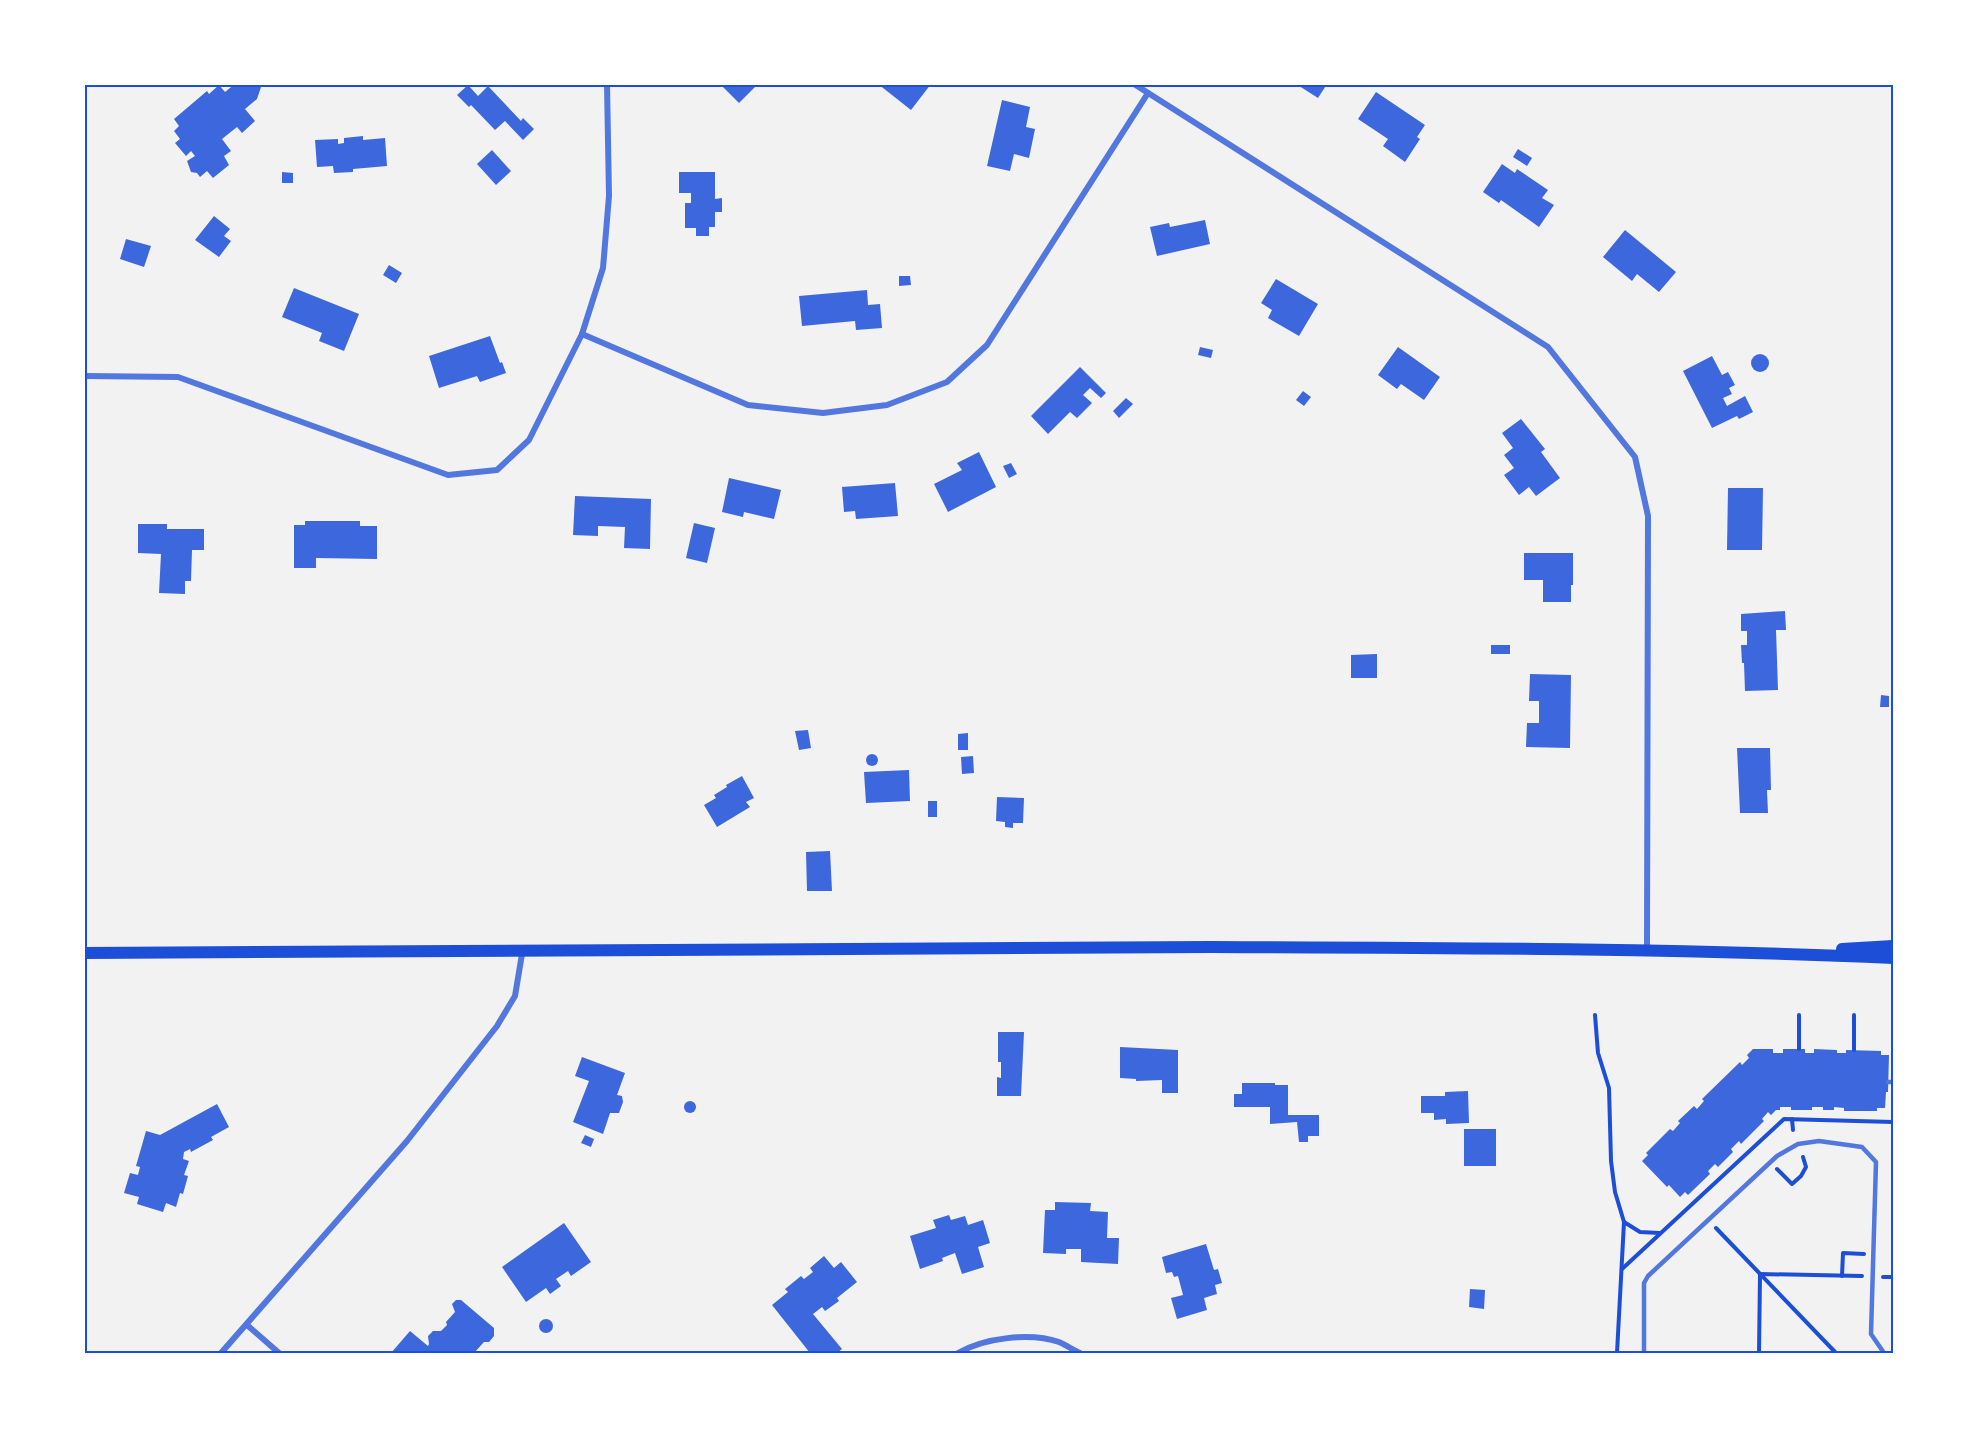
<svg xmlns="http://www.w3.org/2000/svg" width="1977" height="1437" viewBox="0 0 1977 1437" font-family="'IBM Plex Sans',sans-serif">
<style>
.building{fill:#3d67dc}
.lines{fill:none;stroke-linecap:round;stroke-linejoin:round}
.path{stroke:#1d4ed8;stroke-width:4}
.service{stroke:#5277de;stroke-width:4.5}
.minor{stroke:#5277de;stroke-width:6}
.secondary{stroke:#1d4ed8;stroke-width:12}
.neatline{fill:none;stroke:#1d4ed8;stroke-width:2}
</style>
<rect width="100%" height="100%" fill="#f2f2f2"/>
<!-- building -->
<g class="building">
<path d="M235,84H262L257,99L245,109L255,121L242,133L237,127L222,139L231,151L224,156L229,165L213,178L207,171L200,177L197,173L191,172L187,161L195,156L191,151L186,156L175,143L180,139L174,131L179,126L174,119L207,91L209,94L219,85L225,92Z"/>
<path d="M720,84H758L739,103Z"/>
<path d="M878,84H931L911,110Z"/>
<path d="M1296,84H1327L1318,98Z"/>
<path d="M468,85L478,96L488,86L521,121L523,118L534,129L523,140L505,121L495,130L471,105L469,107L457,95Z"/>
<path d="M1376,92L1425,125L1417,137L1420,139L1405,162L1383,146L1388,139L1358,119Z"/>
<path d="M1002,100L1030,107L1026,127L1035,129L1029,158L1014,154L1010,171L987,166Z"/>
<path d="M363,136V140L385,138L387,166L353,169V172L334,173L333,166L317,167L315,140L338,139V144L344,143V138Z"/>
<path d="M1518,149L1532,158L1527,166L1513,157Z"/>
<path d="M492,150L511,171L496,185L477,164Z"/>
<path d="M1502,164L1515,173L1517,169L1548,190L1542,198L1554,205L1539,227L1501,200L1499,203L1483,192Z"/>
<path d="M282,172L293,173V183H282Z"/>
<path d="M679,172H715V199L722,198V212H715V227H709V236H696V228H685V203H691V193H679Z"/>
<path d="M214,216L230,229L224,236L231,241L219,257L195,240Z"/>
<path d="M1205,220L1210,244L1157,256L1150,227L1169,223L1170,227Z"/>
<path d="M1625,230L1676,272L1659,292L1637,274L1632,281L1603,257Z"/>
<path d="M126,239L151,246L144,267L120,259Z"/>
<path d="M389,265L402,273L396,283L383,275Z"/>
<path d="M899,276H910L911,285L899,286Z"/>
<path d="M1276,279L1318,304L1299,336L1268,318L1272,310L1261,303Z"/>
<path d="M294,288L359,314L344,351L319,341L322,333L282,317Z"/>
<path d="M867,290L868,305L880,304L882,328L856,330L855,321L802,326L799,296Z"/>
<path d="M490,336L500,363L502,362L506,373L480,382L477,376L439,388L429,356Z"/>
<path d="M1200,347L1213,350L1211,358L1198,355Z"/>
<path d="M1398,347L1440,377L1424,400L1401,384L1397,389L1378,375Z"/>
<circle cx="1760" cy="363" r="9"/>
<path d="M1712,356L1722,375L1728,372L1735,385L1729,388L1732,394L1723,398L1727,406L1745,396L1753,412L1739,419L1737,416L1712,428L1683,371Z"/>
<path d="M1080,367L1106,393L1101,398L1090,388L1083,395L1092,403L1077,418L1070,412L1048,434L1031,416Z"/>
<path d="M1303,391L1311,397L1304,406L1296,400Z"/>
<path d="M1126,398L1133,404L1119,418L1113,411Z"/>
<path d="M1521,419L1545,449L1541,452L1560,478L1536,496L1529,487L1519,495L1504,475L1514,468L1504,455L1513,448L1502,433Z"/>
<path d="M979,452L996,487L948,512L934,484L962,470L957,463Z"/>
<path d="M1011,463L1017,474L1009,478L1003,466Z"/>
<path d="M729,478L781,490L774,519L744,512L743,517L722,512Z"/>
<path d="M895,483L898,516L856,519L855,511L844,512L842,487Z"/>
<path d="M1728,488H1763L1762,550H1727Z"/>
<path d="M575,496L651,499L650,549L624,548L625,527L598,526V536L573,535Z"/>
<path d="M305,521H360V526H377V559L316,558V568H294V525H305Z"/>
<path d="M694,523L715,528L707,563L686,558Z"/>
<path d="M138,524H167V529H204V550H192L191,581H185V594L159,593L161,554L138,553Z"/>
<path d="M1524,553H1573V585H1571V602H1543V580H1524Z"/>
<path d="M1785,611L1786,630H1776L1778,690L1745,691L1744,663H1742L1741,645H1747V631H1741V614Z"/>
<rect x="1491" y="645" width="19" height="9"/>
<path d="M1377,654V678H1351V655Z"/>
<path d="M1530,674L1571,675L1570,748L1526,747L1527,723H1539V701H1529Z"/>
<path d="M1881,695L1889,696V707H1880Z"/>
<path d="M808,730L811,748L799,750L795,731Z"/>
<path d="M968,733V750H958V734Z"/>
<path d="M1737,748H1770L1771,790H1767L1768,813H1740Z"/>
<circle cx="872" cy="760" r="6"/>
<path d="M973,756L974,773L962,774L961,757Z"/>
<path d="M909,770L910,801L866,803L864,772Z"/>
<path d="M742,776L754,798L746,802L750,807L717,827L704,805L716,798L714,795L727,787L726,785Z"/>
<path d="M997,797L1024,798L1023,823H1013V828L1005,827V822L996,821Z"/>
<rect x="928" y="801" width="9" height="16"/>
<path d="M830,851L832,891H807L806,852Z"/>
<path d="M998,1032H1024L1021,1096H997V1077L1001,1078V1062H998Z"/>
<path d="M1120,1047L1178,1050V1093H1162V1080L1136,1081V1079L1120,1078Z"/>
<path d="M1753,1049H1773V1053H1783V1049H1805V1053H1814V1049L1837,1050V1053H1846V1050L1881,1051V1055H1889L1888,1092H1886L1885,1108H1877V1111H1844V1108L1834,1107V1110H1823V1107H1812V1110H1791V1107H1780V1110H1776L1771,1115L1768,1112L1762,1119L1764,1121L1741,1144L1739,1141L1731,1149L1733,1152L1718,1167L1715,1164L1708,1171L1710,1174L1688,1195L1685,1192L1680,1197L1669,1185L1667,1187L1642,1161L1648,1155L1646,1153L1670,1129L1673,1131L1680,1123L1678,1121L1694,1106L1697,1109L1704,1101L1702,1099L1740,1062L1742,1065L1749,1058L1747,1055Z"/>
<path d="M582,1057L625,1073L617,1095L622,1096L623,1102L619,1113H610L603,1134L573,1122L589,1081L575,1076Z"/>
<path d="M1242,1083H1275V1085H1288V1115H1319V1136H1308V1142H1299L1297,1122L1270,1124V1107H1234V1094H1242Z"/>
<path d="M1468,1091L1469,1123L1446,1124V1119L1434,1120V1113H1421V1096H1445V1092Z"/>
<circle cx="690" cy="1107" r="6"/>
<path d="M217,1104L229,1127L211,1137L213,1140L191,1152L190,1149L184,1152L183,1159L189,1161L184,1175L188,1176L183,1194L180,1193L176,1207L166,1203L163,1212L137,1204L139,1197L124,1193L130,1173L138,1175L140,1167L136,1166L146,1131L160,1135Z"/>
<rect x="1464" y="1129" width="32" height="37"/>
<path d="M585,1135L594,1139L591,1147L581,1143Z"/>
<path d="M1055,1202L1091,1203L1090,1211L1108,1212L1107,1238H1119L1118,1264L1081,1262V1249H1066V1254L1043,1253L1045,1210H1055Z"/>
<path d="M949,1215L951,1220L965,1216L968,1225L983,1220L990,1243L978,1247L984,1267L962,1274L955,1253L942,1258L943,1261L920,1269L910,1236L936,1228L933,1220Z"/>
<path d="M564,1223L591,1262L571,1276L568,1271L556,1279L561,1286L550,1294L546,1288L526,1302L502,1267Z"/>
<path d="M1206,1244L1214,1270L1218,1269L1222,1283L1215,1285L1217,1294L1204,1298L1207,1310L1177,1319L1171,1298L1183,1295L1178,1276L1174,1277L1172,1272L1166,1273L1162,1257Z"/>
<path d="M824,1256L834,1268L841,1262L857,1282L837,1298L839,1301L825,1311L822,1307L813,1314L842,1349L837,1353H810L772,1305L788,1292L785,1289L801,1276L804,1279L813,1272L810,1268Z"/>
<path d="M1470,1289L1485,1290L1484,1309L1469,1307Z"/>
<path d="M456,1300H461L494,1328V1336L489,1342H484L474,1353H391L410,1331L428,1346L429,1344L428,1336L433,1331H441L447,1325L446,1322L455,1312L452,1304Z"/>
<circle cx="546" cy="1326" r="7"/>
</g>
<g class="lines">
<!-- path -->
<g class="path">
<path d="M1595,1015L1598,1053L1609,1088L1611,1161L1615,1192L1624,1222L1617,1353"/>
<path d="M1854,1015V1050"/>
<path d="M1799,1049V1015"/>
<path d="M1792,1119L1793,1130"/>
<path d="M1777,1169L1792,1184L1801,1176L1806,1167L1803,1157"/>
<path d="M1624,1222L1640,1232L1660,1233"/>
<path d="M1716,1228L1836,1353"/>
<path d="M1622,1269L1784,1119L1893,1122"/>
<path d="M1842,1276L1843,1253L1864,1254"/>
<path d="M1883,1277H1893"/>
<path d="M1759,1353L1760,1274L1862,1276"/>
</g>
<!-- service -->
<g class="service">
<path d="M1888,1082H1893"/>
<path d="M1644,1353V1283L1648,1276L1777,1156L1798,1144L1819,1141L1862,1147L1876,1162L1871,1334L1884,1353"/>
</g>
<!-- minor -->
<g class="minor">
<path d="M1134,84L1548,347L1635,457L1648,516L1647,949"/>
<path d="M582,334L748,405L823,413L887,405L947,382L987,345L1148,93"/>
<path d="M84,376L178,377L448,475L497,470L529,440L582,334L603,268L609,196L607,84"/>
<path d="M247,1325L279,1353"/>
<path d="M221,1353L407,1141L497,1026L515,996L523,948"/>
<path d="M958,1353C984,1338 1030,1332 1059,1342C1066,1345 1073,1350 1080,1353"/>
</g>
<!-- secondary -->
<g class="secondary">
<path d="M1842,949L1893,946"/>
<path d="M84,953C460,949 836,946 1211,947C1439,948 1666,948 1893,958"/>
</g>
</g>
<!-- border -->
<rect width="1977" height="1437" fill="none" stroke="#ffffff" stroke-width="171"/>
<rect x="86" y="86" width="1806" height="1266" class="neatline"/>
</svg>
